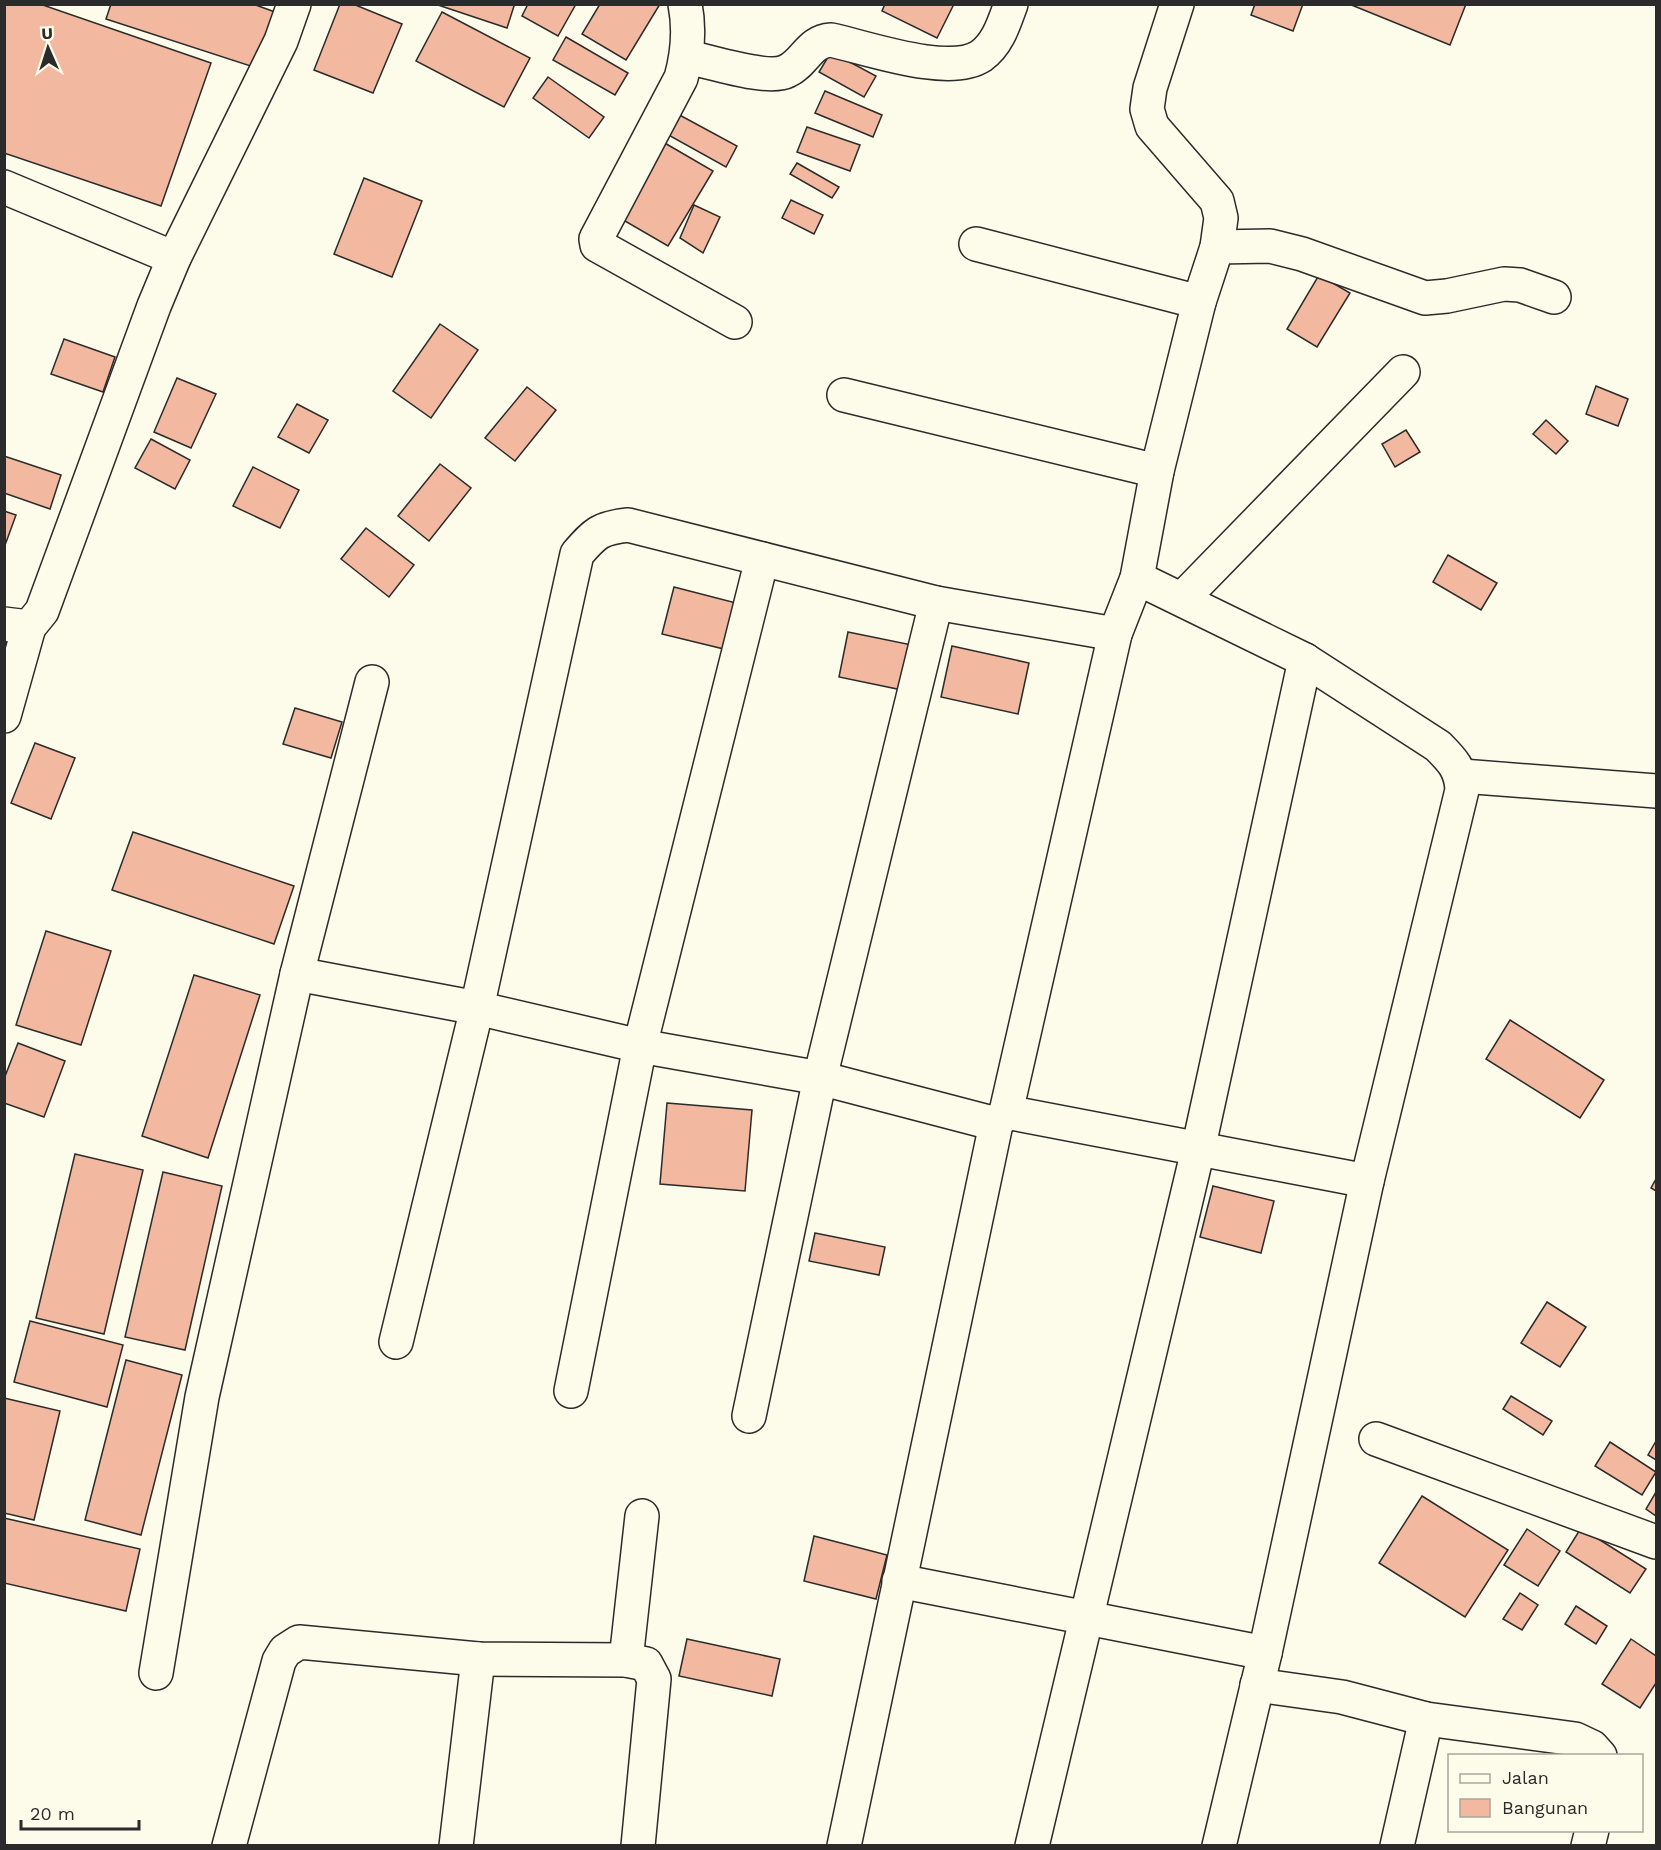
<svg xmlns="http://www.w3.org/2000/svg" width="1661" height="1850" viewBox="0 0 1661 1850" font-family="'Work Sans',sans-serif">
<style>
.building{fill:#f2b8a0;stroke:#2b2b2b;stroke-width:1.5}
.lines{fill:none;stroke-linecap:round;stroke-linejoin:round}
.minor-casing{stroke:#2b2b2b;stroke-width:36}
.minor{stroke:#fdfbea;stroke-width:33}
</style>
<rect width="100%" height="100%" fill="#fdfbea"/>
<!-- building -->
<g class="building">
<path d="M4,4H40L211,63L161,206L4,153Z"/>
<path d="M111,4H253L275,12L257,68L106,19Z"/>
<path d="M340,4H353L402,24L373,93L314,70Z"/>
<path d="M435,4H511L514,6L507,28Z"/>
<path d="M528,4H576L558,36L522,16Z"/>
<path d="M600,4H660L626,60L582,34Z"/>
<path d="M885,4H954L937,38L882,11Z"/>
<path d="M1255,4H1303L1293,31L1251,15Z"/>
<path d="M1349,4H1466L1450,45Z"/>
<path d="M442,12L530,58L504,107L416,61Z"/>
<path d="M566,37L628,73L615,95L553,60Z"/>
<path d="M831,52L876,76L864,97L819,72Z"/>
<path d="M548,77L604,117L589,138L533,98Z"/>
<path d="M825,91L882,115L873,137L815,113Z"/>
<path d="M674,112L737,146L726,167L663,132Z"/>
<path d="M807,127L860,145L850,171L797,152Z"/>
<path d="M663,142L713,171L668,246L618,217Z"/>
<path d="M797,163L839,187L832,198L790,174Z"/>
<path d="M364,178L422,201L392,277L334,254Z"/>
<path d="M791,200L823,215L814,234L782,218Z"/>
<path d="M694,205L720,217L703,253L680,238Z"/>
<path d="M1319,275L1350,293L1317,347L1287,329Z"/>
<path d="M440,324L478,350L431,418L393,391Z"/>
<path d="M64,339L115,357L103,392L51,374Z"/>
<path d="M177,378L216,394L191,448L154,432Z"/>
<path d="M1596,386L1628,399L1618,426L1586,414Z"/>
<path d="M527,387L556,410L515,461L485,438Z"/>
<path d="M297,404L328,420L309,453L278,437Z"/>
<path d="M1546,420L1568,441L1556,454L1533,434Z"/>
<path d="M1406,430L1420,452L1395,467L1382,444Z"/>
<path d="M151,439L190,460L175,489L135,468Z"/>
<path d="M4,456L61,475L50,509L4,493Z"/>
<path d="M440,464L471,488L429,541L398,516Z"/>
<path d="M253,467L299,490L280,528L233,506Z"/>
<path d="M4,511L16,515L4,548Z"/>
<path d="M366,528L414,565L389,597L341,559Z"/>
<path d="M1448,555L1497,583L1481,610L1433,582Z"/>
<path d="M674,587L740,604L728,650L662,634Z"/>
<path d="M848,632L917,646L907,691L839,677Z"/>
<path d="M952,646L1029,663L1018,714L941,697Z"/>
<path d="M295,708L342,722L331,758L283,744Z"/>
<path d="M35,743L75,758L51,819L11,803Z"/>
<path d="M133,832L294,886L274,944L112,890Z"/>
<path d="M46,931L111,951L81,1045L16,1025Z"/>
<path d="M194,975L260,995L208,1158L142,1136Z"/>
<path d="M1510,1020L1604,1080L1580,1118L1486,1059Z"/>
<path d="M18,1043L65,1061L44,1117L4,1103V1079Z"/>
<path d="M667,1103L752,1110L745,1191L660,1184Z"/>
<path d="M75,1154L143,1170L104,1334L36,1318Z"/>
<path d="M163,1172L222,1186L185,1350L125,1337Z"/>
<path d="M1656,1179V1191L1651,1188Z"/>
<path d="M1213,1186L1274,1201L1261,1253L1200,1237Z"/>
<path d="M815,1233L885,1247L879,1275L809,1261Z"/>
<path d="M1547,1302L1586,1327L1560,1367L1521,1343Z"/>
<path d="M30,1321L123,1345L107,1407L14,1382Z"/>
<path d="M126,1360L182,1375L141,1535L85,1520Z"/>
<path d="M1511,1396L1552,1421L1543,1435L1503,1409Z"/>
<path d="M4,1398L60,1411L34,1520L4,1513Z"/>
<path d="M1656,1441V1460L1648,1455Z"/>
<path d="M1610,1442L1656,1472L1642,1495L1595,1466Z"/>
<path d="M1656,1492V1516L1646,1509Z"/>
<path d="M1422,1496L1508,1550L1465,1617L1379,1563Z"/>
<path d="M4,1518L140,1549L126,1611L4,1583Z"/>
<path d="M1581,1528L1646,1569L1630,1593L1566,1552Z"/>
<path d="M1527,1529L1560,1551L1538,1586L1504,1565Z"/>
<path d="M814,1536L887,1555L876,1599L804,1581Z"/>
<path d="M1520,1593L1538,1605L1522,1630L1503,1619Z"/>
<path d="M1576,1606L1607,1626L1596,1644L1565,1624Z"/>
<path d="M687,1639L780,1659L772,1696L679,1676Z"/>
<path d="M1631,1639L1656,1656V1683L1640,1708L1602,1684Z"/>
</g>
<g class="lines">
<defs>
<g id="minor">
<path d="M685,4C690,30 688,53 681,78L596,239L597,245L735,322"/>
<path d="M687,57C709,61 768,81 787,71C805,63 809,41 831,40C868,48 949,77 981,56C998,44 1004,23 1011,4"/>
<path d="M4,187L174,258"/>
<path d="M976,244L1199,302"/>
<path d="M1217,247L1270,246L1302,254L1425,298L1447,296L1504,284L1520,285L1554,297"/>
<path d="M844,395L1157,471"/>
<path d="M1137,578L1305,660L1438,746C1452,760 1461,769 1462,790L1367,1181L1265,1653L1219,1846"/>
<path d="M1183,598L1403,372"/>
<path d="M4,624L29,627L42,611L154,306L174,258L281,41L294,4"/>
<path d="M4,716L29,627"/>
<path d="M1462,776L1656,791"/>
<path d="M297,974L477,1008L640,1046L820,1078L996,1124"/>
<path d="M1006,1112L1367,1181"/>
<path d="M396,1342L477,1008L577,554C595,533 600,528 628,525L936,603L1115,634"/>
<path d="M571,1391L640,1046L762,559"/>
<path d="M749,1416L820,1078L936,603"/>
<path d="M1376,1439L1656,1542"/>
<path d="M899,1581L1265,1653"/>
<path d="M626,1660L642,1516"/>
<path d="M156,1673L202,1397L297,974L372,682"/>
<path d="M1257,1685L1342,1697L1426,1719L1575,1739L1592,1747L1600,1756"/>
<path d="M229,1846L279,1661L285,1651L299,1642L478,1659L626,1660L646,1664L654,1679L638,1846"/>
<path d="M456,1846L478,1659"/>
<path d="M844,1846L996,1124L1006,1112L1115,634L1137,578L1157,471L1199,302L1217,247L1221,218L1217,201L1152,126L1147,109L1150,88L1177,4"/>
<path d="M1032,1846L1198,1150L1305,660"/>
<path d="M1397,1846L1426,1719"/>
<path d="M1588,1846L1592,1830"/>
</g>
</defs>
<!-- minor casing -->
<use href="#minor" class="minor-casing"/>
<!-- minor -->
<use href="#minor" class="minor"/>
</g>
<!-- border -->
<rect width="1661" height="1850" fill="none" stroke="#2b2b2b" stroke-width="12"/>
<!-- legend -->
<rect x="1448" y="1754" width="195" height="78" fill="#fdfbea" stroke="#a9a89e" stroke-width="1.5"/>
<rect x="1460" y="1774" width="30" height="9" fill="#fdfbea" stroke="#a9a89e" stroke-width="1.5"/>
<text x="1502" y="1784" font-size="18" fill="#2b2b2b">Jalan</text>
<rect x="1460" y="1799" width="30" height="18" fill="#f2b8a0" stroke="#a9a89e" stroke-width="1.5"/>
<text x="1502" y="1814" font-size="18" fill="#2b2b2b">Bangunan</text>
<!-- north arrow -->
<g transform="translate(48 48) rotate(357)" stroke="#fdfbea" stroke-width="4.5" paint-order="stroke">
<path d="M0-4.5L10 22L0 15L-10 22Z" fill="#2b2b2b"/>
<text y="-9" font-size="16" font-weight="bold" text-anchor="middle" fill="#2b2b2b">U</text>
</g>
<!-- scale -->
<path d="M21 1820v9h118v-9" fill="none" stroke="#2b2b2b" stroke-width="3"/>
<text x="30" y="1820" font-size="18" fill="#2b2b2b" stroke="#fdfbea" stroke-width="4.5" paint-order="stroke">20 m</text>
</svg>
